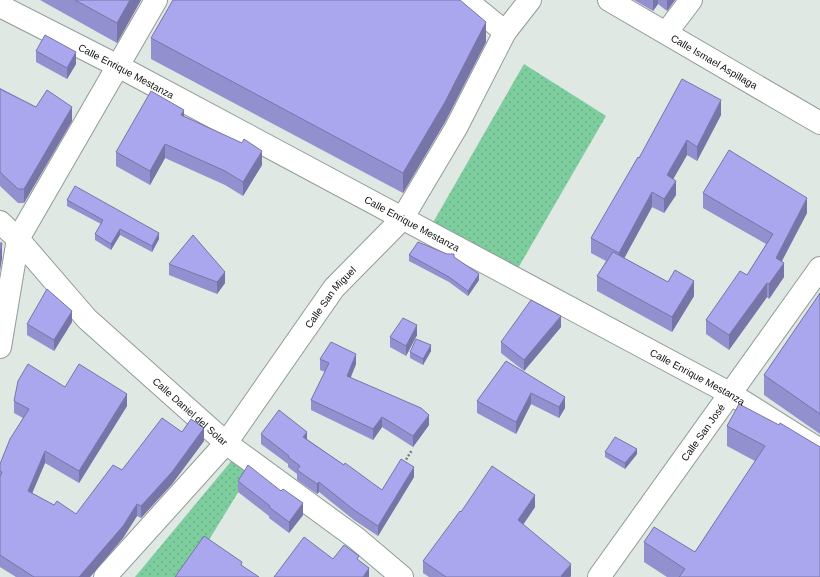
<svg xmlns="http://www.w3.org/2000/svg" width="820" height="577" viewBox="0 0 820 577" font-family="Arial,sans-serif">
<style>
.park{fill:url(#park-dots)}
.lines{fill:none;stroke-linecap:round;stroke-linejoin:round}
.street-casing{stroke:#929b95;stroke-width:24}
.path{stroke:#757b77;stroke-width:2.5;stroke-dasharray:2 2;stroke-linecap:butt}
.street{stroke:#fff;stroke-width:22}
.wall{fill:#9290ce}
.shaded-wall{fill:#7775a7}
.building{fill:#aaa7ef;stroke:#7775a7}
.labels{text-anchor:middle;stroke-width:3;stroke-linejoin:round;paint-order:stroke}
.street-label{font-size:10px;fill:#0d100e;stroke:#dfe8e2}
</style>
<defs>
<pattern id="park-dots" width="8" height="8" patternUnits="userSpaceOnUse"><rect width="8" height="8" fill="#7dcd9f"/><path d="M2 2h.1M6 6h.1" fill="none" stroke="#6baf88" stroke-width="1.8" stroke-linecap="round"/></pattern>
</defs>
<rect width="100%" height="100%" fill="#dfe8e2"/>
<!-- park -->
<g class="park">
<path d="M524,64L606,116L517,270L431,226Z"/>
<path d="M233,459L250,473L204,548L184,577H135Z"/>
</g>
<g class="lines">
<defs>
<g id="street">
<path d="M466,0L505,32"/>
<path id="s1" d="M609,0L820,123"/>
<path id="s2" d="M0,6L118,66L731,394L820,450"/>
<path d="M666,33L691,0"/>
<path id="s3" d="M0,222L18,239L87,319L226,443L356,538L402,577"/>
<path d="M0,347L18,239L156,0"/>
<path id="s4" d="M105,577L226,443L334,288L402,219L456,128L505,32L530,0"/>
<path id="s5" d="M599,577L820,268"/>
</g>
</defs>
<!-- street casing -->
<use href="#street" class="street-casing"/>
<!-- path -->
<path class="path" d="M404,463L412,450"/>
<!-- street -->
<use href="#street" class="street"/>
</g>
<!-- wall -->
<g class="wall">
<path d="M40,0H141L117,43Z"/>
<path d="M634,0H675L667,11L658,4L653,11Z"/>
<path d="M151,38L486,42L445,122L403,193L151,59Z"/>
<path d="M36,51L76,64L67,79L36,62Z"/>
<path d="M0,88L36,107L72,121L24,203H18L0,186Z"/>
<path d="M721,115L697,161L687,155L673,179L676,195L664,213L652,207L624,258L694,296L672,332L597,291V276L606,261L591,253V238L639,158Z"/>
<path d="M184,117L262,165L243,196L225,185L165,158L150,185L116,166V152Z"/>
<path d="M703,193L807,213L782,261L784,277L769,299L767,297L729,350L706,334V320L747,275L766,244L703,208Z"/>
<path d="M67,200L159,239L152,252L120,235L111,250L95,240V234L101,224L67,206Z"/>
<path d="M409,255L454,257L479,280L468,296L449,282L409,261Z"/>
<path d="M169,264L225,283L217,294L169,275Z"/>
<path d="M820,293V434L764,395V375Z"/>
<path d="M72,322L54,351L27,335V324Z"/>
<path d="M561,327L524,371L501,353V342Z"/>
<path d="M417,335L406,356L390,347V337Z"/>
<path d="M431,351L423,365L410,358V352Z"/>
<path d="M320,359L356,364L350,378L429,425L413,447L382,427L373,440L311,410V400L325,372L320,370Z"/>
<path d="M506,361L565,408L559,418L531,404L516,434L477,413V401Z"/>
<path d="M65,387L127,406L79,483L45,463L32,493L54,505L76,514L122,470L182,432L204,441L172,484L141,518L137,516L123,538L90,577H16L0,567V464L23,418L14,413V401Z"/>
<path d="M779,425L820,577H667L644,562V542L695,552L755,461L727,446V426Z"/>
<path d="M261,434L307,439L344,465L382,490L414,477L378,536L354,520L319,492L317,494L297,480V474L288,467V464L261,444Z"/>
<path d="M605,452L637,454L625,469L605,457Z"/>
<path d="M238,481L281,491L303,515L289,533L269,518V516L238,492Z"/>
<path d="M535,507L523,525L571,576L570,577H429L423,573V561L461,512Z"/>
</g>
<!-- shaded-wall -->
<g class="shaded-wall">
<path d="M130,0H141L117,43V23Z"/>
<path d="M653,0H658V4L653,11Z"/>
<path d="M667,0H675L667,11Z"/>
<path d="M486,22V42L445,122L403,193V173Z"/>
<path d="M76,52V64L67,79V68Z"/>
<path d="M721,100V115L697,161V147Z"/>
<path d="M72,107V121L24,203V189Z"/>
<path d="M184,110V124L181,115Z"/>
<path d="M687,140V155L667,190V175Z"/>
<path d="M165,144V158L150,185V171Z"/>
<path d="M262,151V165L243,196V182Z"/>
<path d="M676,181V195L664,213V199Z"/>
<path d="M652,192V207L619,268V253Z"/>
<path d="M807,198V213L776,272V258Z"/>
<path d="M120,229V235L111,250V244Z"/>
<path d="M159,233V239L152,252V246Z"/>
<path d="M2,243V259L0,271V255Z"/>
<path d="M784,263V277L769,299V284Z"/>
<path d="M225,272V283L217,294V282Z"/>
<path d="M479,274V280L468,296V291Z"/>
<path d="M694,281V296L672,332V317Z"/>
<path d="M767,283V297L729,350V335Z"/>
<path d="M72,311V322L54,351V340Z"/>
<path d="M561,316V327L524,371V360Z"/>
<path d="M417,325V335L406,356V346Z"/>
<path d="M431,345V351L423,365V359Z"/>
<path d="M356,354V364L347,387V376Z"/>
<path d="M531,393V404L516,434V422Z"/>
<path d="M127,394V406L79,483V471Z"/>
<path d="M565,397V408L559,418V407Z"/>
<path d="M429,415V425L413,447V436Z"/>
<path d="M382,417V427L373,440V429Z"/>
<path d="M204,428V441L172,484L141,518V506Z"/>
<path d="M307,432V442L303,437Z"/>
<path d="M637,449V454L625,469V463Z"/>
<path d="M45,451V463L28,503V491Z"/>
<path d="M414,467V477L378,536V526Z"/>
<path d="M319,482V492L317,494V484Z"/>
<path d="M535,495V507L518,532V520Z"/>
<path d="M303,503V515L289,533V522Z"/>
<path d="M137,504V516L123,538L90,577H79Z"/>
<path d="M571,564V576L570,577H561V576Z"/>
<path d="M369,568V577H363Z"/>
</g>
<!-- building -->
<g class="building">
<path d="M75,0H130L117,23Z"/>
<path d="M173,0H460L486,22L445,102L403,173L151,38Z"/>
<path d="M45,35L76,52L67,68L36,51Z"/>
<path d="M682,79L721,100L697,147L687,140L667,175L676,181L664,199L652,192L619,253L591,238L638,157L639,158Z"/>
<path d="M0,89L36,107L47,90L72,107L24,189H18L0,172Z"/>
<path d="M151,91L184,110L181,115L242,143L244,139L262,151L243,182L225,171L165,144L150,171L116,152Z"/>
<path d="M729,150L807,198L776,258L784,263L769,284L767,283L729,335L706,320L740,271L747,275L773,234L703,193Z"/>
<path d="M75,186L159,233L152,246L120,229L111,244L95,234L103,220L67,200Z"/>
<path d="M193,235L225,272L217,282L169,264Z"/>
<path d="M418,242L447,254H454V257L479,274L468,291L449,277L409,255Z"/>
<path d="M0,243H2L0,255Z"/>
<path d="M613,252L668,282L675,270L694,281L672,317L597,276Z"/>
<path d="M47,289L72,311L54,340L27,324Z"/>
<path d="M820,293V414L764,375Z"/>
<path d="M531,300L561,316L524,360L501,342Z"/>
<path d="M403,318L417,325L406,346L390,337Z"/>
<path d="M416,339L431,345L423,359L410,352Z"/>
<path d="M331,342L356,354L347,376L421,408L429,415L413,436L382,417L373,429L311,400L329,363L320,359Z"/>
<path d="M506,361L565,397L559,407L531,393L516,422L477,401Z"/>
<path d="M28,364L65,387L79,364L127,394L79,471L45,451L28,491L54,505L57,501L76,514L113,465L122,470L162,418L182,432L191,419L204,428L172,472L141,506L137,504L123,526L79,577H34L0,555V477L2,472L0,471V464L10,439L29,409L14,401L18,381Z"/>
<path d="M739,404L779,425L780,423L820,447V577H679L685,569L644,542L654,527L695,552L765,446L727,426Z"/>
<path d="M279,410L307,432L303,437L344,465L345,463L382,490L401,459L414,467L378,526L354,510L319,482L317,484L297,470L300,466L288,457L289,456L261,434Z"/>
<path d="M615,437L637,449L625,463L605,452Z"/>
<path d="M248,465L281,491L283,489L303,503L289,522L269,507L270,506L238,481Z"/>
<path d="M492,466L535,495L518,520L571,564L561,576L562,577H446L423,561L460,511L461,512Z"/>
<path d="M204,536L242,562L241,565L259,577H175Z"/>
<path d="M304,537L333,559L344,545L359,556L357,559L369,568L363,577H274Z"/>
</g>
<g class="labels">
<!-- street labels -->
<g class="street-label">
<text dy="4" stroke="none"><textPath href="#s1" startOffset="122">Calle Ismael Aspillaga</textPath></text>
<text dy="4" stroke="none"><textPath href="#s2" startOffset="142">Calle Enrique Mestanza</textPath></text>
<text dy="4" stroke="none"><textPath href="#s2" startOffset="466">Calle Enrique Mestanza</textPath></text>
<text dy="4" stroke="none"><textPath href="#s4" startOffset="360">Calle San Miguel</textPath></text>
<text dy="4" stroke="none"><textPath href="#s2" startOffset="790">Calle Enrique Mestanza</textPath></text>
<text dy="4" stroke="none"><textPath href="#s3" startOffset="269">Calle Daniel del Solar</textPath></text>
<text dy="4" stroke="none"><textPath href="#s5" startOffset="178">Calle San José</textPath></text>
</g>
</g>
</svg>
